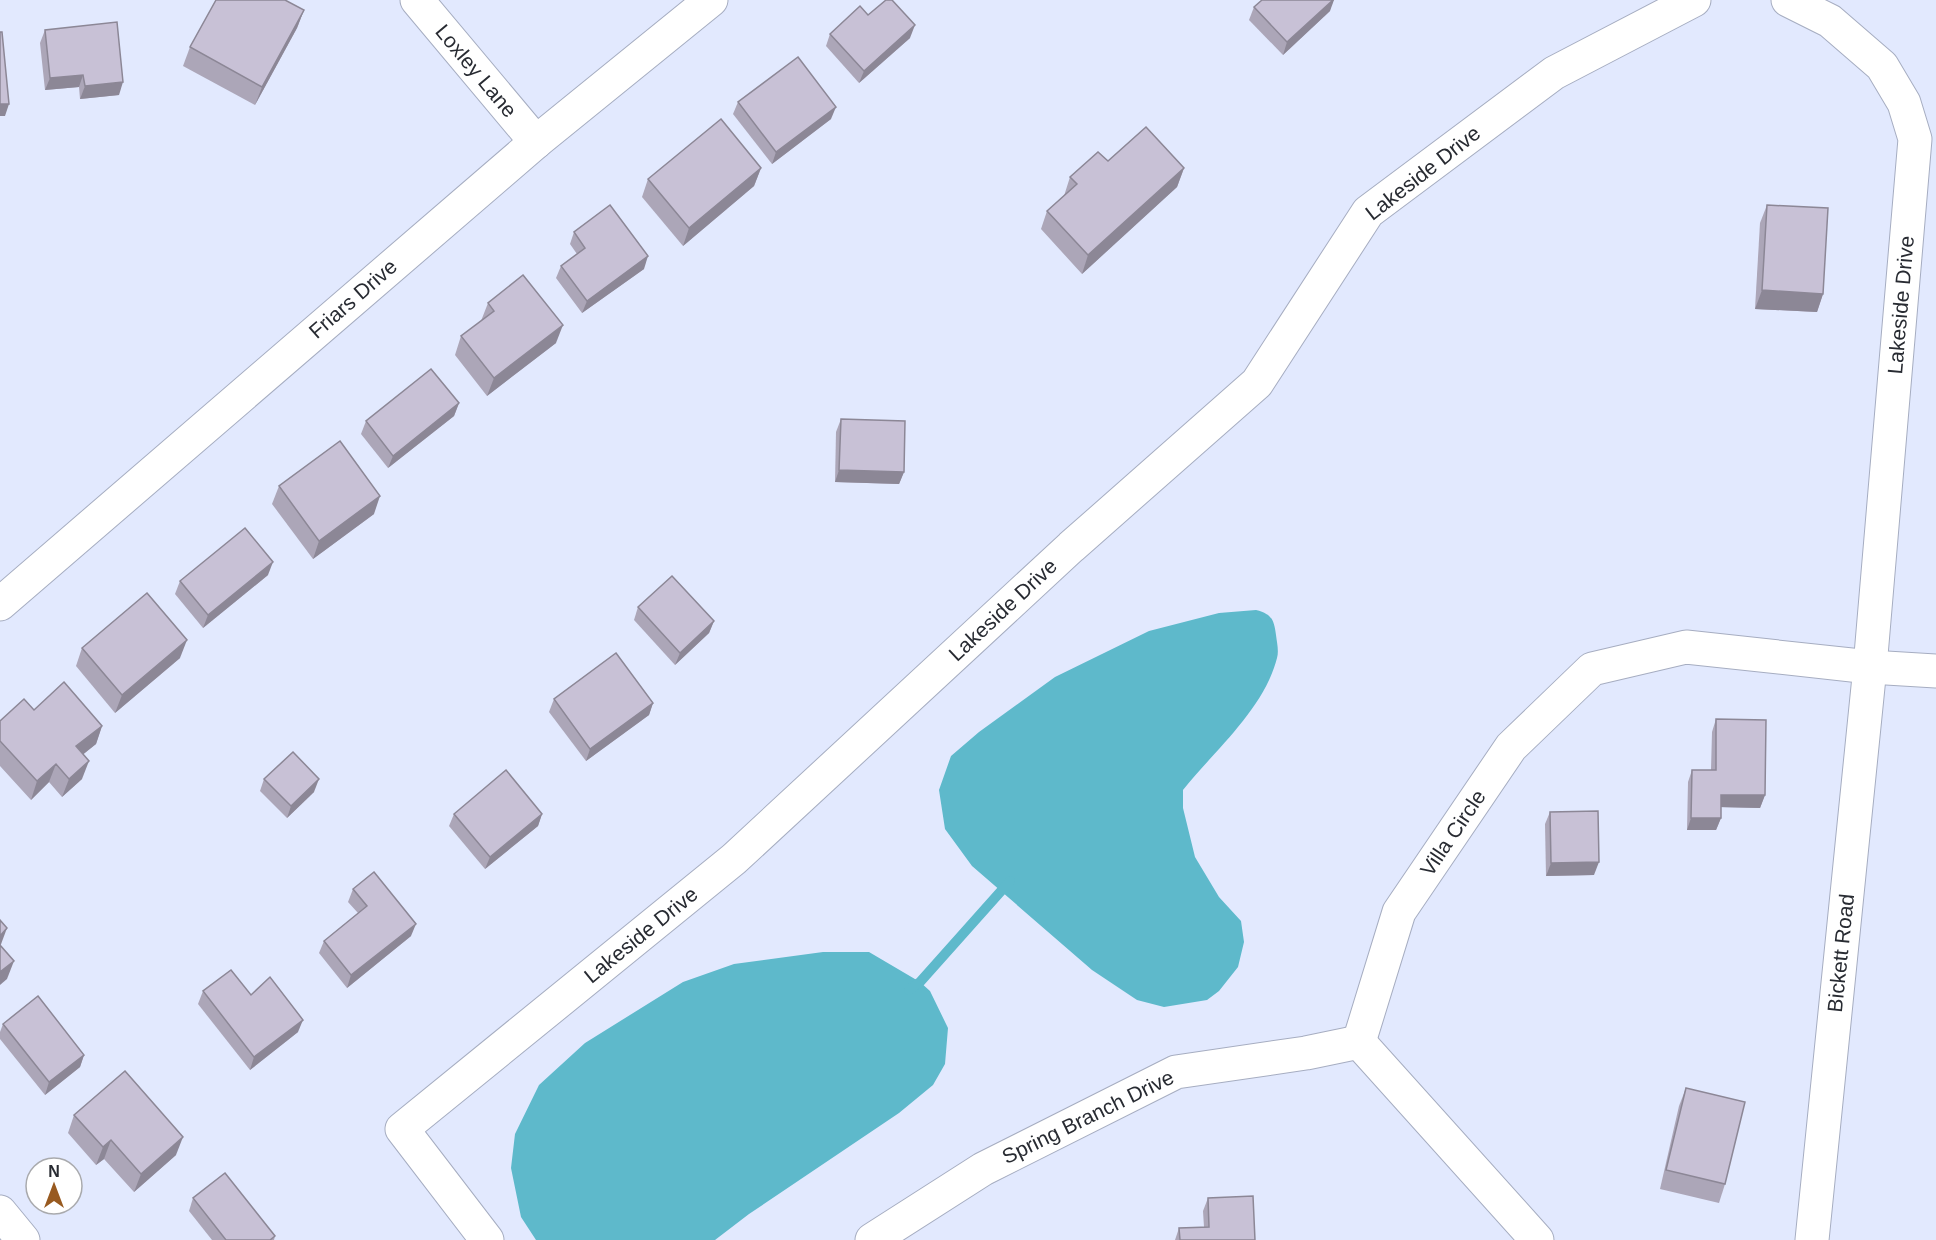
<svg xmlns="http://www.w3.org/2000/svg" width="1936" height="1240" viewBox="0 0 1936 1240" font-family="Helvetica,sans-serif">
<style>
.water{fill:#5eb9cb}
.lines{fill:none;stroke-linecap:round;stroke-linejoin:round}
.stream{stroke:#5eb9cb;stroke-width:10}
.minor-casing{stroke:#a6adc1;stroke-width:35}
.minor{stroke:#fff;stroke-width:33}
.wall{fill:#aca6b8}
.shaded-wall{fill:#8c8796}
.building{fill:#c8c1d6;stroke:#8c8796;stroke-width:1.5}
.labels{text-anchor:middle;stroke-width:5;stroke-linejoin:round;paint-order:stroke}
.street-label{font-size:21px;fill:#282b32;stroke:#fff}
</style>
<rect width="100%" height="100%" fill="#e2e9fe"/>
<!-- water -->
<g class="water">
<path d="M1256,610C1272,614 1274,620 1276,635C1277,643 1279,651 1277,658C1264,709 1215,750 1183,790V808L1195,857L1219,897L1241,921L1244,942L1238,967L1219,991L1207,1000L1164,1007L1137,1000L1092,970L972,866L945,829L939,790L951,756L979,732L1055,677L1149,631L1219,613Z"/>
<path d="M823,952H869L920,982L930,991L948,1028L945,1064L933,1085L899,1113L749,1214L715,1240H536L521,1217L511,1168L515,1134L539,1085L585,1043L683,982L734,964Z"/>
</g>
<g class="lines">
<!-- stream -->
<path class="stream" d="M909,990L920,982L1010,881"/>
<defs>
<g id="minor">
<path d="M417,0L536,142"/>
<path d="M1788,0L1830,21L1882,66L1904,103L1915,139L1870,667L1812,1240"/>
<path d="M0,604L536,142L711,0"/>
<path d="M1359,1042L1399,912L1511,747L1592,669L1686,647L1870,667L1936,671"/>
<path d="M1359,1042L1537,1240"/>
<path d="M0,1212L23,1240"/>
<path d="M487,1240L402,1129L734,859L1071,547L1257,383L1368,212L1554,73L1694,0"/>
<path d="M872,1240L983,1169L1176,1072L1306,1053L1359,1042"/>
</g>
</defs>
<!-- minor casing -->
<use href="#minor" class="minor-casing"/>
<!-- minor -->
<use href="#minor" class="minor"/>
</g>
<!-- wall -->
<g class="wall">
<path d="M1254,7L1330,11L1283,55L1249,20Z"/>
<path d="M304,10L297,28L255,105L183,66L190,47Z"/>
<path d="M868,15L910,38L859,83L826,46L830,34Z"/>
<path d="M45,30L119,95L80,99L79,87L45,90L40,43Z"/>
<path d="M738,102L831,119L772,164L733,114Z"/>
<path d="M1108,161L1184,168L1177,187L1082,274L1041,229L1047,211L1064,196L1070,177Z"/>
<path d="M761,168L754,186L683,246L642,197L648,179Z"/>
<path d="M1767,205L1823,294L1817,312L1755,309L1760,223Z"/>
<path d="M574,232L644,269L582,313L556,278L561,266L577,254L570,244Z"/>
<path d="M488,303L556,343L487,396L455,355L461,336L481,321Z"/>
<path d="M459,403L454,416L388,468L361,434L366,421Z"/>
<path d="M841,419L904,472L899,484L835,482L836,432Z"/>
<path d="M279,486L374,514L313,559L272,504Z"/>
<path d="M268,575L203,628L175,594L180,581Z"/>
<path d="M638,607L714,621L709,633L675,665L634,620Z"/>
<path d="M82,648L180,658L115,713L76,666Z"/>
<path d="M554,699L653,703L649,715L586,761L549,712Z"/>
<path d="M34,710L102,726L96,744L83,754L82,779L62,797L49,782L31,800L0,766V721Z"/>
<path d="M1716,719L1765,795L1760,808L1721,807V818L1716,830H1687L1688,782L1692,770H1711L1712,732Z"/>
<path d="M264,779L314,792L287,818L260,791Z"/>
<path d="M1550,812L1594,875L1546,876L1545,824Z"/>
<path d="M454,814H542L538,826L485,869L449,826Z"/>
<path d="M353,889L411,936L347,988L319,953L324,941L358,913L348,902Z"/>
<path d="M203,991L251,995L298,1032L250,1070L198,1004Z"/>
<path d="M3,1024L84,1055L80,1067L45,1095L0,1039V1032Z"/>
<path d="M1686,1088L1725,1184L1719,1203L1660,1189L1679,1106Z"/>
<path d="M74,1115L176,1155L134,1192L104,1159L96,1165L68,1133Z"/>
<path d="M193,1198L275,1236L274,1240H212L189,1211Z"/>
<path d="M1208,1198L1255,1240H1175L1179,1228L1204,1227L1203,1211Z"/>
</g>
<!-- shaded-wall -->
<g class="shaded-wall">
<path d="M1333,0H1334L1330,11L1283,55L1287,42Z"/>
<path d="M304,10L297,28L255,105L262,87Z"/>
<path d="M915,25L910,38L859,83L864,71Z"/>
<path d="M83,75L79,87L45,90L50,78Z"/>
<path d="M123,82L119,95L80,99L85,86Z"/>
<path d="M0,104H9L5,116H0Z"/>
<path d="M836,107L831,119L772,164L776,152Z"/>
<path d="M761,168L754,186L683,246L689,228Z"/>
<path d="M1184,168L1177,187L1082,274L1088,255Z"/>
<path d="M648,256L644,269L582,313L587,301Z"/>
<path d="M1762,290L1823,294L1817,312L1755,309Z"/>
<path d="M563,325L556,343L487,396L494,378Z"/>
<path d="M459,403L454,416L388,468L393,456Z"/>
<path d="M839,470L904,472L899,484L835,482Z"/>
<path d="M380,496L374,514L313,559L319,541Z"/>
<path d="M273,562L268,575L203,628L208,615Z"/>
<path d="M714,621L709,633L675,665L680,653Z"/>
<path d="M187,640L180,658L115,713L122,695Z"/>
<path d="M653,703L649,715L586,761L590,749Z"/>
<path d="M102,726L96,744L70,765L76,746Z"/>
<path d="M89,761L82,779L62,797L69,779Z"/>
<path d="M56,764L49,782L31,800L37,781Z"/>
<path d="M319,779L314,792L287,818L291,806Z"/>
<path d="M1721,795H1765L1760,808L1716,807Z"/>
<path d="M542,814L538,826L485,869L490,857Z"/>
<path d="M1691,818H1721L1716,830H1687Z"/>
<path d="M1599,862L1594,875L1546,876L1551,863Z"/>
<path d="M416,924L411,936L347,988L351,975Z"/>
<path d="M7,928L0,947V936Z"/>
<path d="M14,961L7,979L0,985V972Z"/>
<path d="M303,1020L298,1032L250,1070L254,1057Z"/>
<path d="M84,1055L80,1067L45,1095L49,1082Z"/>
<path d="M183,1137L176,1155L134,1192L141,1174Z"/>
<path d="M111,1140L104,1159L96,1165L103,1147Z"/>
</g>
<!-- building -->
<g class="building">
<path d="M216,0H285L304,10L262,87L190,47Z"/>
<path d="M886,0H892L915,25L864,71L830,34L860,6L868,15Z"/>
<path d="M1262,0H1333L1287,42L1254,7Z"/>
<path d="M117,22L123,82L85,86L83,75L50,78L45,30Z"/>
<path d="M0,32H2L9,104H0Z"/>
<path d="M798,57L836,107L776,152L738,102Z"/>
<path d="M721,119L761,168L689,228L648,179Z"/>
<path d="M1146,127L1184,168L1088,255L1047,211L1077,184L1070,177L1098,152L1108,161Z"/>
<path d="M610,205L648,256L587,301L561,266L585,248L574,232Z"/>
<path d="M1767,205L1828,208L1823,294L1762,290Z"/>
<path d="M523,275L563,325L494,378L461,336L494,311L488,303Z"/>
<path d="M431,369L459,403L393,456L366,421Z"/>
<path d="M841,419L905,421L904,472L839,470Z"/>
<path d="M340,441L380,496L319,541L279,486Z"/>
<path d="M245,528L273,562L208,615L180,581Z"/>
<path d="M672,576L714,621L680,653L638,607Z"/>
<path d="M147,593L187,640L122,695L82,648Z"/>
<path d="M616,653L653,703L590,749L554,699Z"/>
<path d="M64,682L102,726L76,746L89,761L69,779L56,764L37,781L0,741V721L24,699L34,710Z"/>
<path d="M1716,719L1766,720L1765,795H1721V818H1691L1692,770H1716Z"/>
<path d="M293,752L319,779L291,806L264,779Z"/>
<path d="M506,770L542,814L490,857L454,814Z"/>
<path d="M1598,811L1599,862L1551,863L1550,812Z"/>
<path d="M374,872L416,924L351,975L324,941L367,906L353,889Z"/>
<path d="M0,920L7,928L0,936Z"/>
<path d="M0,945L14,961L0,972Z"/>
<path d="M231,970L251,995L270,977L303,1020L254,1057L203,991Z"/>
<path d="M38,996L84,1055L49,1082L3,1024Z"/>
<path d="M125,1071L183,1137L141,1174L111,1140L103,1147L74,1115Z"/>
<path d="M1686,1088L1745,1102L1725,1184L1666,1170Z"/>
<path d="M225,1173L275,1236L270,1240H226L193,1198Z"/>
<path d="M1253,1196L1255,1240H1180L1179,1228L1209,1227L1208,1198Z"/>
</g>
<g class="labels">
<!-- street labels -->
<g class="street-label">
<text transform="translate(476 71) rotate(50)" y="7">Loxley Lane</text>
<text transform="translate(1423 173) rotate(-38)" y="7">Lakeside Drive</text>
<text transform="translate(353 299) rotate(-41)" y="7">Friars Drive</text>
<text transform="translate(1901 305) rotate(-85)" y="7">Lakeside Drive</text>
<text transform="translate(1003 610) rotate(-43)" y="7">Lakeside Drive</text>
<text transform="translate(1453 833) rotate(-56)" y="7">Villa Circle</text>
<text transform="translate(641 935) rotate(-39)" y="7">Lakeside Drive</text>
<text transform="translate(1841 953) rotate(-84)" y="7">Bickett Road</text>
<text transform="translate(1088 1117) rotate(-26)" y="7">Spring Branch Drive</text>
</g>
</g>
<!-- north arrow -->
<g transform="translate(54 1186)"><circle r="28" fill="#ffffff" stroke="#a9aaad" stroke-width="1.5"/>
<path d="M0-4.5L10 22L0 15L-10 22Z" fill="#985a20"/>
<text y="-9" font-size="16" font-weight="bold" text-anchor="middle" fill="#282b32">N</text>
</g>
</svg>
